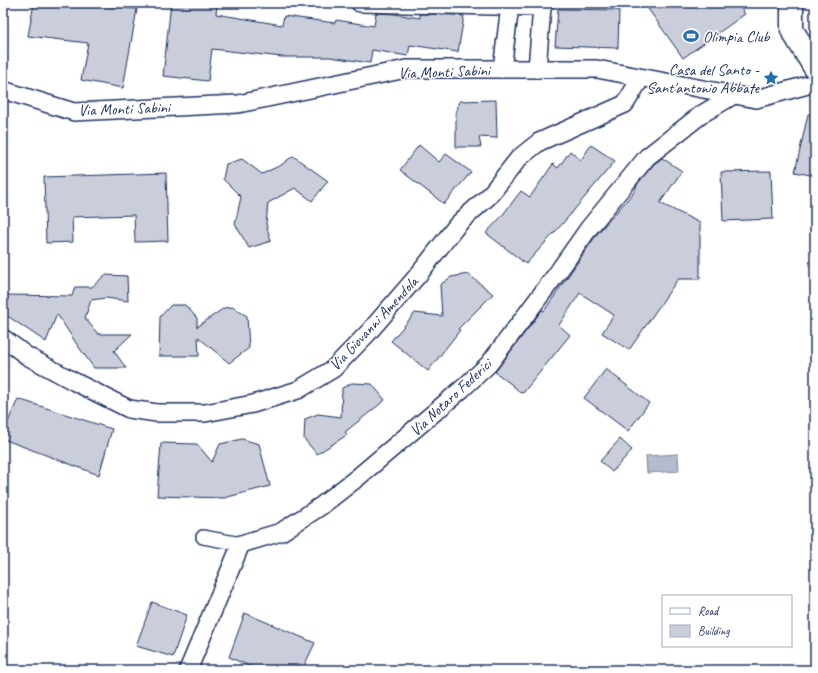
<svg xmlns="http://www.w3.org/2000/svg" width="818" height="673" viewBox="0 0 818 673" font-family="Caveat,sans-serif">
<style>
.water{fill:#b5bbca;stroke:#77839f}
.building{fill:#caceda;stroke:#1b2f5e}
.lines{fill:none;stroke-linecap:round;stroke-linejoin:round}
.pedestrian-casing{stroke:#1b2f5e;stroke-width:16}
.minor-casing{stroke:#1b2f5e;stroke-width:20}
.secondary-casing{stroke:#1b2f5e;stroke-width:25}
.pedestrian{stroke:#fff;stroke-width:13}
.minor{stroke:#fff;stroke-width:17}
.secondary{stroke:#fff;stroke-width:22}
.labels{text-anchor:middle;stroke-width:3;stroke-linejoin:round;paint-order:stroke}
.poi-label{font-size:16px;fill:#1b2f5e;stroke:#fff;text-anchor:start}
.street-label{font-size:16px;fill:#1b2f5e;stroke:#fff}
</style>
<rect width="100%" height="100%" fill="#fff"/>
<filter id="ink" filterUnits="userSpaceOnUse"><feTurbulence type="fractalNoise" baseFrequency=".025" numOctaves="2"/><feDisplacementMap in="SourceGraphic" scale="8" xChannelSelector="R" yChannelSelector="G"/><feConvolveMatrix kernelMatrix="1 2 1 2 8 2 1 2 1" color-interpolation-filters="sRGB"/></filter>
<g filter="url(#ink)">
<!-- water -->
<path class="water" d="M678,454L679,471L647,473L646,456Z"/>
<!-- building -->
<g class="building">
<path d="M34,3H78L137,9L123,88L81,80L88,43L28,36Z"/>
<path d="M171,3H196L217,5L216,14L282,25L284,16L335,23L336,20L374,26L376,13L394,14L420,18V14L455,15L464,16L458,52L410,45L408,56L372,50L370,63L330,57H282L212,49L208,81L163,76Z"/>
<path d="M644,3H738L745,14L683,58Z"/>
<path d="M558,9L619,10L618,48L555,46Z"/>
<path d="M496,100L497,138L479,137L481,147H456V112L460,101Z"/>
<path d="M808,114L815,115V176L795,172Z"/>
<path d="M419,145L439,162L446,154L471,172L444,204L400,170Z"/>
<path d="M591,145L615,161L564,222L526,264L486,233L501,217L521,191L530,197L553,164L558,168L570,151L581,160Z"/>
<path d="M293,156L328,181L312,201L295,188L268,203L266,224L271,241L249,248L235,224L241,197L223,179L226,164L242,159L262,174L281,165Z"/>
<path d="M662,158L682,171L660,203L700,223V279H678L629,350L602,333L614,315L580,293L559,325L570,335L523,393V392L521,393L511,384L495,372L542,310L544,311L597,234L634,192L638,183L654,164Z"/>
<path d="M771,171L773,219L723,221L721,172Z"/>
<path d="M166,173L168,241L135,242L134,215L72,217L73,242L46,243L44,177Z"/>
<path d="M468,274L493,294L458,329L460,330L428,371L391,341L415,313L442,316L440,285L451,277Z"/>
<path d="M105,275L127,276L128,301L106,298L91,300L85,318L98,334H132L114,351L126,368H94L78,346L57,314L46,342L6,315V295L72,296L75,287H92Z"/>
<path d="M171,305H185L197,318V327L224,308L232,307L247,316L249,348L229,363L198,337L199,356H159L160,317Z"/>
<path d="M606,369L649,403L628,431L584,398Z"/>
<path d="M352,383L372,384L385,400L345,432L347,435L317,454L304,439L305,419L318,414L341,417L342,388Z"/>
<path d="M18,399L112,429L99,475L3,439V433Z"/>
<path d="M242,439L259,444L270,486L224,498L157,496L161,443L197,444L212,462L220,444Z"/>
<path d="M620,439L632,450L612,472L600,461Z"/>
<path d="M152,602L187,615L173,657L136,646Z"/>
<path d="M245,613L315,643L302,670H258L229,657Z"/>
</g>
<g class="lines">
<defs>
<path id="pedestrian" d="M203,537L241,544"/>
<g id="minor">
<path d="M360,3L542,7L545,3"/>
<path d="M502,69L510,6"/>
<path d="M537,69L542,7"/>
<path d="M3,90L74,112L238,104L406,69H597L756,99L815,83"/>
<path d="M3,338L27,356L75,382L129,409L157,413H205L253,404L298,390L333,369L368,333L419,274L458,224L489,196L519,158L539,142L625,104L641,78"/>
<path d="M188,670L241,544L281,532L321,506L357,478L462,389L489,364L558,272L589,228L647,157L702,114L734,95"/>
</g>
<path id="secondary" d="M792,3V30L815,68"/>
</defs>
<!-- pedestrian casing -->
<use href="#pedestrian" class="pedestrian-casing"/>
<!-- minor casing -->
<use href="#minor" class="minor-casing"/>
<!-- secondary casing -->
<use href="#secondary" class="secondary-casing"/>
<!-- pedestrian -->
<use href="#pedestrian" class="pedestrian"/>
<!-- minor -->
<use href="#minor" class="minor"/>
<!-- secondary -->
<use href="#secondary" class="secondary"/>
</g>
</g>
<!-- icons -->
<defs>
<symbol id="stadium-bare" viewBox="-9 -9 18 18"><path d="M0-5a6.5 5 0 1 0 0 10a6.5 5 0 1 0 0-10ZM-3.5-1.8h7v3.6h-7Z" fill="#1f6fb2" stroke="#fff" stroke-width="2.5" paint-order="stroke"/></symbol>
<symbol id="sight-bare" viewBox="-9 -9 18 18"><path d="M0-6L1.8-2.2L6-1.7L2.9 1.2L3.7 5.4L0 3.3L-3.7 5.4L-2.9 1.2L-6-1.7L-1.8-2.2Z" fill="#1f6fb2" stroke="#fff" stroke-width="2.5" paint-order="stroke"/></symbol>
</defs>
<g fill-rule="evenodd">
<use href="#stadium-bare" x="680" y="25" width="22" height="22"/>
<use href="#sight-bare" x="760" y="67" width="22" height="22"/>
</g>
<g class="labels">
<!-- poi labels -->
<g class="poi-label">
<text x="703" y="42">Olimpia Club</text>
<text x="759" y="75" text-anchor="end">Casa del Santo -<tspan x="759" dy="18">Sant'antonio Abbate</tspan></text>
</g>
<!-- street labels -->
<g class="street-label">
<text transform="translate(444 71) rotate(-2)" y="6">Via Monti Sabini</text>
<text transform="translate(124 108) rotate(-2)" y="6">Via Monti Sabini</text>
<text transform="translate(373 323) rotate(-47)" y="6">Via Giovanni Amendola</text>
<text transform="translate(450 397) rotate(-43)" y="6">Via Notaro Federici</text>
</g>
</g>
<!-- margin -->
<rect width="818" height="673" fill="none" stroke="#fff" stroke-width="16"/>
<rect x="8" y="8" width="802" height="657" fill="none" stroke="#1b2f5e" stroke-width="1.5" filter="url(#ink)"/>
<!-- legend -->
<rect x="662" y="595" width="130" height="52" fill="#ffffff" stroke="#a4acbf"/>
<rect x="670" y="608" width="20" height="6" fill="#ffffff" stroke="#a4acbf"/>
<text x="698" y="615" font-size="12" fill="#1b2f5e">Road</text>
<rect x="670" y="625" width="20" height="12" fill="#caceda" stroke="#a4acbf"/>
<text x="698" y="635" font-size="12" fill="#1b2f5e">Building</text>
</svg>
